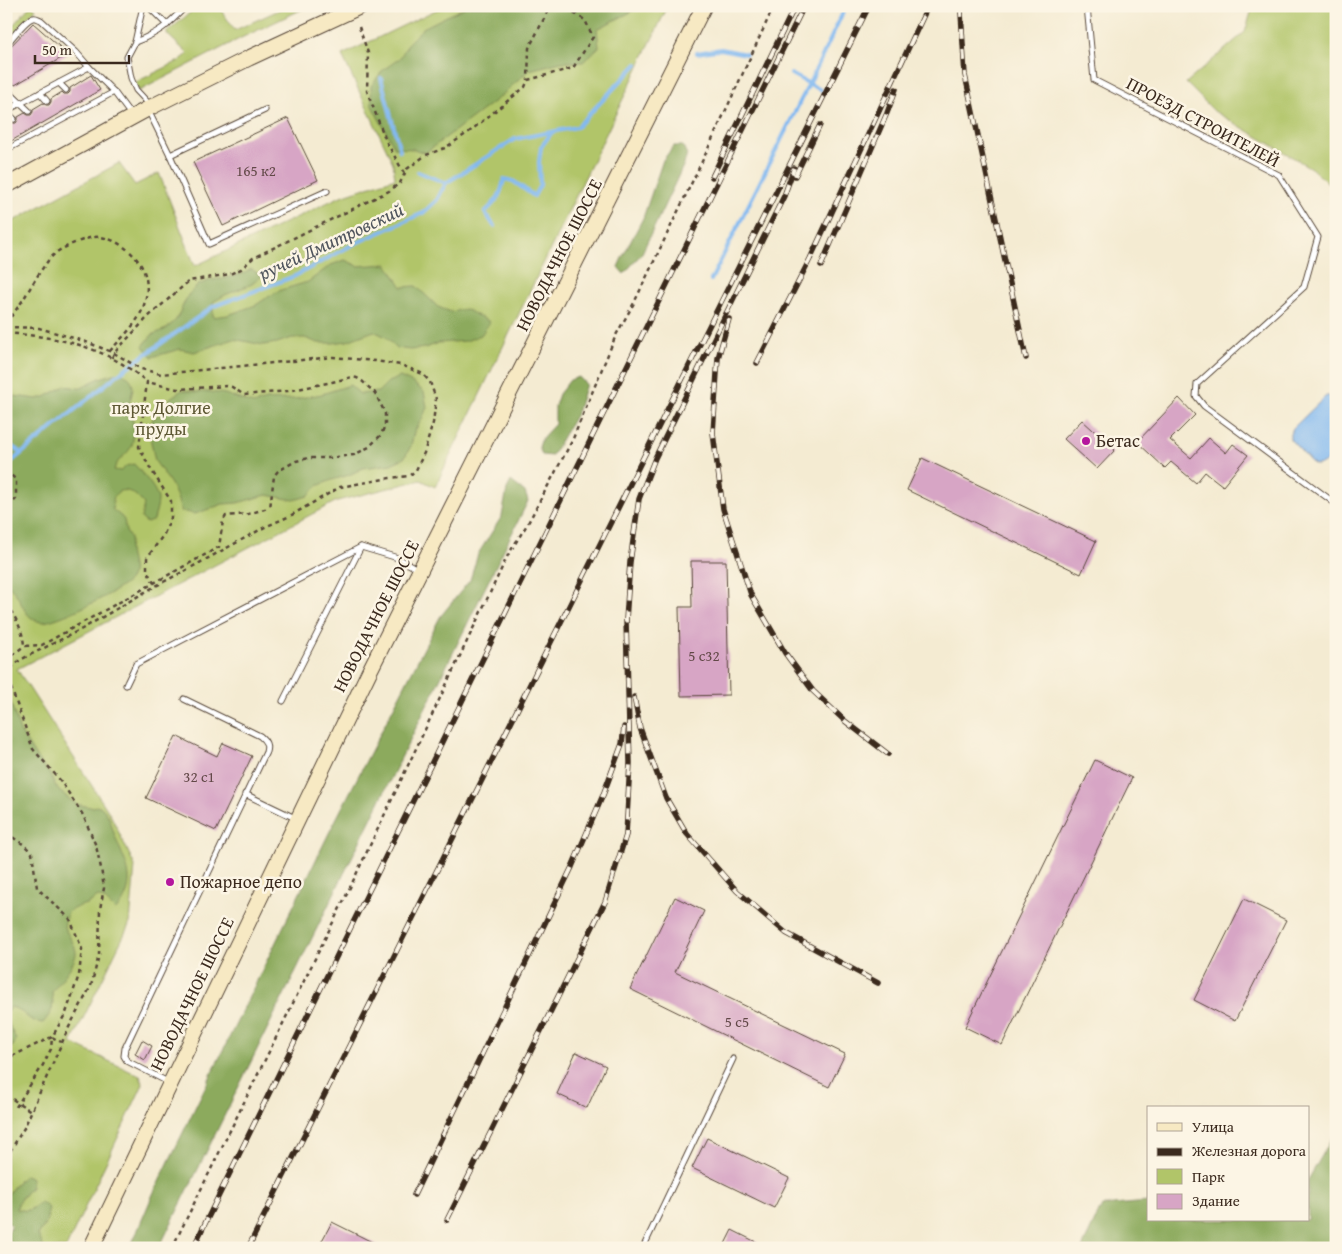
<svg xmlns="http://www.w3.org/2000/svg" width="1342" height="1254" viewBox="0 0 1342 1254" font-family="'Gentium Book Plus',serif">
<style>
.green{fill:#b1c569;stroke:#767844}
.forest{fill:#8caa5d;stroke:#646a3e}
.water{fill:#82b9f1;stroke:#5e7288}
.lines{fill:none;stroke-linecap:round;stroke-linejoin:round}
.stream{stroke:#82b9f1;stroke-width:4}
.building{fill:#d7a5c5}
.lane-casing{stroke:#574739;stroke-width:7}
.secondary-casing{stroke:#574739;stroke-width:17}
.path{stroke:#574739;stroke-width:2.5;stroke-dasharray:4 4;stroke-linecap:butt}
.lane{stroke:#fff;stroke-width:5}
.secondary{stroke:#f7e9c3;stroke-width:15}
.rail-casing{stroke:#3b2a1e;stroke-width:5.5}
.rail{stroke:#fcf5e5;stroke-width:4;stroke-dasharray:11;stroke-linecap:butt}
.poi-dot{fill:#b5179e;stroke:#fcf5e5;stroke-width:2}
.labels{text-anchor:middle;stroke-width:5;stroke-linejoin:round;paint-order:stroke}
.number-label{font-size:15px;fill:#624948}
.street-label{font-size:18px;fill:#3b2a1e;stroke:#fcf5e5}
.park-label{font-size:18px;fill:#5e5834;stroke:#fcf5e5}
.poi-label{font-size:18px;fill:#3b2a1e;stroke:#fcf5e5;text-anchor:start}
.water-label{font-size:19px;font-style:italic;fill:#50555d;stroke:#fcf5e5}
</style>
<rect width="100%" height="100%" fill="#fcf5e5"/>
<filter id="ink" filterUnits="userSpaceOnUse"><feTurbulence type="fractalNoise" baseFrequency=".02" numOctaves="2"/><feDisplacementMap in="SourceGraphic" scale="10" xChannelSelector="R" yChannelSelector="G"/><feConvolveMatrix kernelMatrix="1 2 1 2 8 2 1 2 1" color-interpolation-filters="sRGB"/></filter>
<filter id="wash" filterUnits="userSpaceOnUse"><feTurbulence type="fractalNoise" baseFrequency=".0096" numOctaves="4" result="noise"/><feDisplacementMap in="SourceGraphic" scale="20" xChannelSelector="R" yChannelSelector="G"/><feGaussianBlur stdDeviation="1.12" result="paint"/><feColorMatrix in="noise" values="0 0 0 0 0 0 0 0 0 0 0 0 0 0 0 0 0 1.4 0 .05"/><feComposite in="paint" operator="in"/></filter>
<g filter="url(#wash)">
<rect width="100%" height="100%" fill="#f4ebd2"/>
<!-- green -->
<g class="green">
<path d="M30,6H33L36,9L6,42V33Z"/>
<path d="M198,6H218L235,30L288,6H309L241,38L139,91L136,86V82L179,61L188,54L166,33Z"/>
<path d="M444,6H668L435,487L421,480L337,501L17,669L110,814L135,866L130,923L71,1043L140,1076L143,1084L66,1248H44L38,1235L46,1223L41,1202C30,1210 30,1212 16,1210L19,1201L32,1186L18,1181L6,1197V225L119,163L135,185L159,173L195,266L341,196L395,178L393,163L342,55Z"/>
<path d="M1253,6H1336V190L1311,168L1214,111L1186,83L1245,32Z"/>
</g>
<!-- forest -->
<g class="forest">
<path d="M467,6H638L631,12L597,29L599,47L583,62H561L529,70L500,97L425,153L414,149L395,148L372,106L371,86L383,70L400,58L409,42L423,28Z"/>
<path d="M674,146H683L687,155L684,164L642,253L624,274L618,267L622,258L643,218L663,160Z"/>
<path d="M345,260L358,266L387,264L402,287L416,286L438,307L451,312L465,309L490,322L481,335L466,341L439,343L425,348L410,350L396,348L386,337L374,331L347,341L333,343H318L305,338H292L277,343L263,345L234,339L194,352L180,349L152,357L143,346L152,335L166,329L176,320L188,295L198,285L211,280L227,278L245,273L251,269L262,276L252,284L225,295L213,302V317L228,315L256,305L268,297L281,290L308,282L331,265Z"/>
<path d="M120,372C142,382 129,394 129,410C129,414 132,418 133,421C134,428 134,438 132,445C128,455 117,458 114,470L121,471L126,466L134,464C141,472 158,490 158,500C158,506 155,514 154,520L147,523L141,518L144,504C139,499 134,492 127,491C115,488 111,500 113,510C116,513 122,516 124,520C125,524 125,528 126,531C127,534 129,536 130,538C131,541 129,546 129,549C129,559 136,570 130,579C124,590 52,624 41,622C20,618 22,592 6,584V399L14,396L37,399L45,397L65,386L79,388L100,378Z"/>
<path d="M400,377L413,383L424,392L427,407L422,419L414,432L411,446L404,458L391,464L363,468L349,475L332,480L317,486L308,496L294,500L267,495L237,503L223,504L195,514L181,511L177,497L171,484L155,461L149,432L153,418L166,412L170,398L182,390L196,392H211L225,394L253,404L266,400L295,399L322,394L350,385L360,394L378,392L388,382Z"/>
<path d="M579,377L586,384L577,412L552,456L542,455L539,447L542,438L555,424V406L559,394L570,380Z"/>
<path d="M511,481L525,492L528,501L159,1248H130L153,1194L329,833L440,617L470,580L478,554L502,516L507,489Z"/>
<path d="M6,688L20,731L36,757L49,773L55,785L59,791L76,804L90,807L100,806C112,818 109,821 115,836C122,857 135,873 126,895C123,902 121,906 115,910L105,900L98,897C93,900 89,904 83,905C67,911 68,910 64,927C68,935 76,945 76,953C76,964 58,983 52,992C54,1008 53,1011 43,1023C26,1022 25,1010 11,1007L7,1012V1020L16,1040L13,1046L6,1050V992L7,988L6,985Z"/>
<path d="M1336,1131V1248H1082L1102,1206L1148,1202V1220H1308V1180Z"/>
<path d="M25,1175L30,1177C36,1187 24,1193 19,1201C19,1202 16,1209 16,1209C29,1212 31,1210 41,1202L49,1208L46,1223L38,1235L44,1248H13L7,1235L11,1226L9,1223L6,1222V1197L18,1181Z"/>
</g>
<!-- water -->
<path class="water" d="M1326,396H1336V452L1323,464L1316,465L1311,462L1290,439V434L1292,429Z"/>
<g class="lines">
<!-- stream -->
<g class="stream">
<path d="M697,53L721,49L746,54"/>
<path d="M791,74L821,90"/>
<path d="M381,78L400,151"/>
<path d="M418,172L446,183"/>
<path d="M494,226L485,212C497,201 501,195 504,179L513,181L534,196L540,185L539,162L541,147L552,132"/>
<path d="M711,280L809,84L846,6"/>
<path d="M6,443L22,453"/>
<path d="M6,466L122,371L214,306L295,276L352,245L423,213L437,200L446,183L515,139L577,127L637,64"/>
</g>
</g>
<g id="blocks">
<!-- building -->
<g class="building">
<path d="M33,23L68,54L15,85L6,77V51Z"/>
<path d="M91,75L100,90L6,144V124L10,121L13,123H16L18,120V117L25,113L28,115H31L33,112V109L43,103L46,105H49L51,102V99L62,92L64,94H68L70,92V88Z"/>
<path d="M288,118L318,180L223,226L193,162Z"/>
<path d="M1179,398L1195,415L1170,440L1191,458L1209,438L1226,453L1233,444L1248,455L1223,486L1205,472L1196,483L1171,462L1165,468L1137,442Z"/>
<path d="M1082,420L1115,450L1097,469L1064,439Z"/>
<path d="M922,458L1096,541L1081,574L907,490Z"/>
<path d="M691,561H726L729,695L681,696L679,607H692Z"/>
<path d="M176,736L217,756L223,743L252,756L216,831L146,798Z"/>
<path d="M1095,760L1132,778L1002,1045L965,1027Z"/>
<path d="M675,897L704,911L675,972L845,1054L829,1087L630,989Z"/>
<path d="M1244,899L1286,920L1235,1021L1194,1000Z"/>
<path d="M142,1040L152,1046L145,1060L135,1054Z"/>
<path d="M576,1052L606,1066L587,1108L557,1094Z"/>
<path d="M707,1138L789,1178L774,1208L692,1168Z"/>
<path d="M332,1222L384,1248H318Z"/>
<path d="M732,1230L768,1248H723Z"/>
</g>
</g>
</g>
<g filter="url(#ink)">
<use href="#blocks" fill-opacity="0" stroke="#574739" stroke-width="1"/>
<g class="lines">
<defs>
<g id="lane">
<path d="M148,6L167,25"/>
<path d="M1087,6L1094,80L1279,175L1318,237L1304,287L1197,384L1196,396L1204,406L1336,504"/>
<path d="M135,42L143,6"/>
<path d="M6,45C12,38 26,19 33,18C36,17 38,19 41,20L76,52L89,67"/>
<path d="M59,83L66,90"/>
<path d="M6,89L29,111"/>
<path d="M40,93L47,101"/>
<path d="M150,105L136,90L133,83L131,78L127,57L135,42C159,33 168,25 186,6"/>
<path d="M6,111L89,67L114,92L131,115"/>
<path d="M6,112L14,119"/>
<path d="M149,112L170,155L209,244L327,191"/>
<path d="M6,150L114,92"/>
<path d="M170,155L265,110"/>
<path d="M126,685L136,664L361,547L398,558L419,570"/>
<path d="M283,701L361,547"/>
<path d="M245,794L297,819"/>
<path d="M168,1082L127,1061L124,1056L125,1048L266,752C268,745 266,741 260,736L184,699"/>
<path d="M643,1248L733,1059"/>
</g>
<g id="secondary">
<path d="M6,186L151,107L249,58L361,6"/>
<path d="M91,1248L369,672L704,6"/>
</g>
</defs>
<!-- lane casing -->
<use href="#lane" class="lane-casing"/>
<!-- secondary casing -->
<use href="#secondary" class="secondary-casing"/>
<!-- path -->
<g class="path">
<path d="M359,27L368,53L367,91L386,141L404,173"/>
<path d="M6,323C13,314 20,305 26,295C34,282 45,261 57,252C65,246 91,235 101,237C119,240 140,256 145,275C148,284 147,296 144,305C138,324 122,337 110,351"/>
<path d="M6,327L39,328L84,341L114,353L141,369L161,374L333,357L375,361L401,365L423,374L430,382L436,399L433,423L424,453L416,470L409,476L390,478L340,487L290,516L265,527L192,567L152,588L82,629L20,660L9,670L10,685L33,749L60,780L83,815L96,846L101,868L104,888L100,909L99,955L91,986L68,1029L24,1128L6,1158"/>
<path d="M6,333C60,337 105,346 147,382"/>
<path d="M112,358L114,353L148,317L189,281L230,274L241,269L253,258L389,191L400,183L407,169L426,155L445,148L469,132L525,87L528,80L573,68L593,37L585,20L563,7L548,11L529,48L528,80"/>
<path d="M6,470L16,480V499L6,510"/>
<path d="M154,583L147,571V558L164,534L171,518V501L150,468L139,447L147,382L177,389L227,386L232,387L244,395L288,391L332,382L352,377L357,378L362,381L375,393L385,413V425L381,435L369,447L354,455L329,458H309L296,461L278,471L274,476L270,508"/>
<path d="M6,604C16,618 23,630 24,646"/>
<path d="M6,660L24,646L42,645L219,547L223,521L226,516L248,514L268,508"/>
<path d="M6,833L23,844L32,853L37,888L70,919L82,949L79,975L66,1013L52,1037L6,1059"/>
<path d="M6,1095L31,1111"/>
<path d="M16,1107L43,1065L51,1049L52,1037L61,1042"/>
<path d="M172,1248L344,900L508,555L528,523L572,441L616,335L634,303L706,153L774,6"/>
</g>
<!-- lane -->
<use href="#lane" class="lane"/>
<!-- secondary -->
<use href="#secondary" class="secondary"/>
<defs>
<g id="rail">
<path d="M962,6L961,13L965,75L1026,358"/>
<path d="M795,176L820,125"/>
<path d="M712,177L795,6"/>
<path d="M821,266L887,113L896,89"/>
<path d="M729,319L718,358L713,433L723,509L751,595L785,653L813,691L845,721L888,754"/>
<path d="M757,363L810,259L928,6"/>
<path d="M634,697L640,728L666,798L687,834L737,891L786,933L878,983"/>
<path d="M414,1195L572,867L603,795L622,744L624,727"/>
<path d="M447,1220L605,902L626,835L630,763L626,620L630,562L639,499L655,458L784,196L794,168"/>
<path d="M193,1248L804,6"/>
<path d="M248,1248L869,6"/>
</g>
</defs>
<!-- rail casing -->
<use href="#rail" class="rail-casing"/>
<!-- rail -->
<use href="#rail" class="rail"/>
</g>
</g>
<!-- markers -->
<g class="poi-dot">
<circle cx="1086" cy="441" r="5"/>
<circle cx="170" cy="882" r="5"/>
</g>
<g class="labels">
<!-- number labels -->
<g class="number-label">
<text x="256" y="176">165 к2</text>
<text x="704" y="661">5 с32</text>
<text x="199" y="782">32 с1</text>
<text x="737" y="1027">5 с5</text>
</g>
<!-- street labels -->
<g class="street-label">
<text transform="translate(1203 122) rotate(28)" y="6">ПРОЕЗД СТРОИТЕЛЕЙ</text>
<text transform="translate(559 255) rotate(-63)" y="6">НОВОДАЧНОЕ ШОССЕ</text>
<text transform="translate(376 616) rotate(-63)" y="6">НОВОДАЧНОЕ ШОССЕ</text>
<text transform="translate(192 994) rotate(-64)" y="6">НОВОДАЧНОЕ ШОССЕ</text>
</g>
<!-- park labels -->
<g class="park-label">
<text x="161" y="414">парк Долгие<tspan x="161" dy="21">пруды</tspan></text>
</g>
<!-- poi labels -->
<g class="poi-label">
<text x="1096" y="447">Бетас</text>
<text x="180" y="888">Пожарное депо</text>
</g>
<!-- water labels -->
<g class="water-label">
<text transform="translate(331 241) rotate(-25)" y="7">ручей Дмитровский</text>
</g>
</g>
<!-- margin -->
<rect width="1342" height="1254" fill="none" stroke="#fcf5e5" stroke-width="25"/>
<!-- legend -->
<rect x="1147" y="1106" width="162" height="115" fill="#fcf5e5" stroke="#afa495"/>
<rect x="1157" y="1123" width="25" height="8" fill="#f7e9c3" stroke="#afa495"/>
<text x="1192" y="1132" font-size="15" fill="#3b2a1e">Улица</text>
<rect x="1157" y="1148" width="25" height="8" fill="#3b2a1e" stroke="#afa495"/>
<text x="1192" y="1156" font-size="15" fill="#3b2a1e">Железная дорога</text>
<rect x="1157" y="1169" width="25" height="15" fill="#b1c569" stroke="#afa495"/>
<text x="1192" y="1182" font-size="15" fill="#3b2a1e">Парк</text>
<rect x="1157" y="1194" width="25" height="15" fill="#d7a5c5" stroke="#afa495"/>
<text x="1192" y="1206" font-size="15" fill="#3b2a1e">Здание</text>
<!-- scale -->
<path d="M35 55v8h94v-8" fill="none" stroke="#3b2a1e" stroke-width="2.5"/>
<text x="42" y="55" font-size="15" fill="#3b2a1e" stroke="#fcf5e5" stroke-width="4" paint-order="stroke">50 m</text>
</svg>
